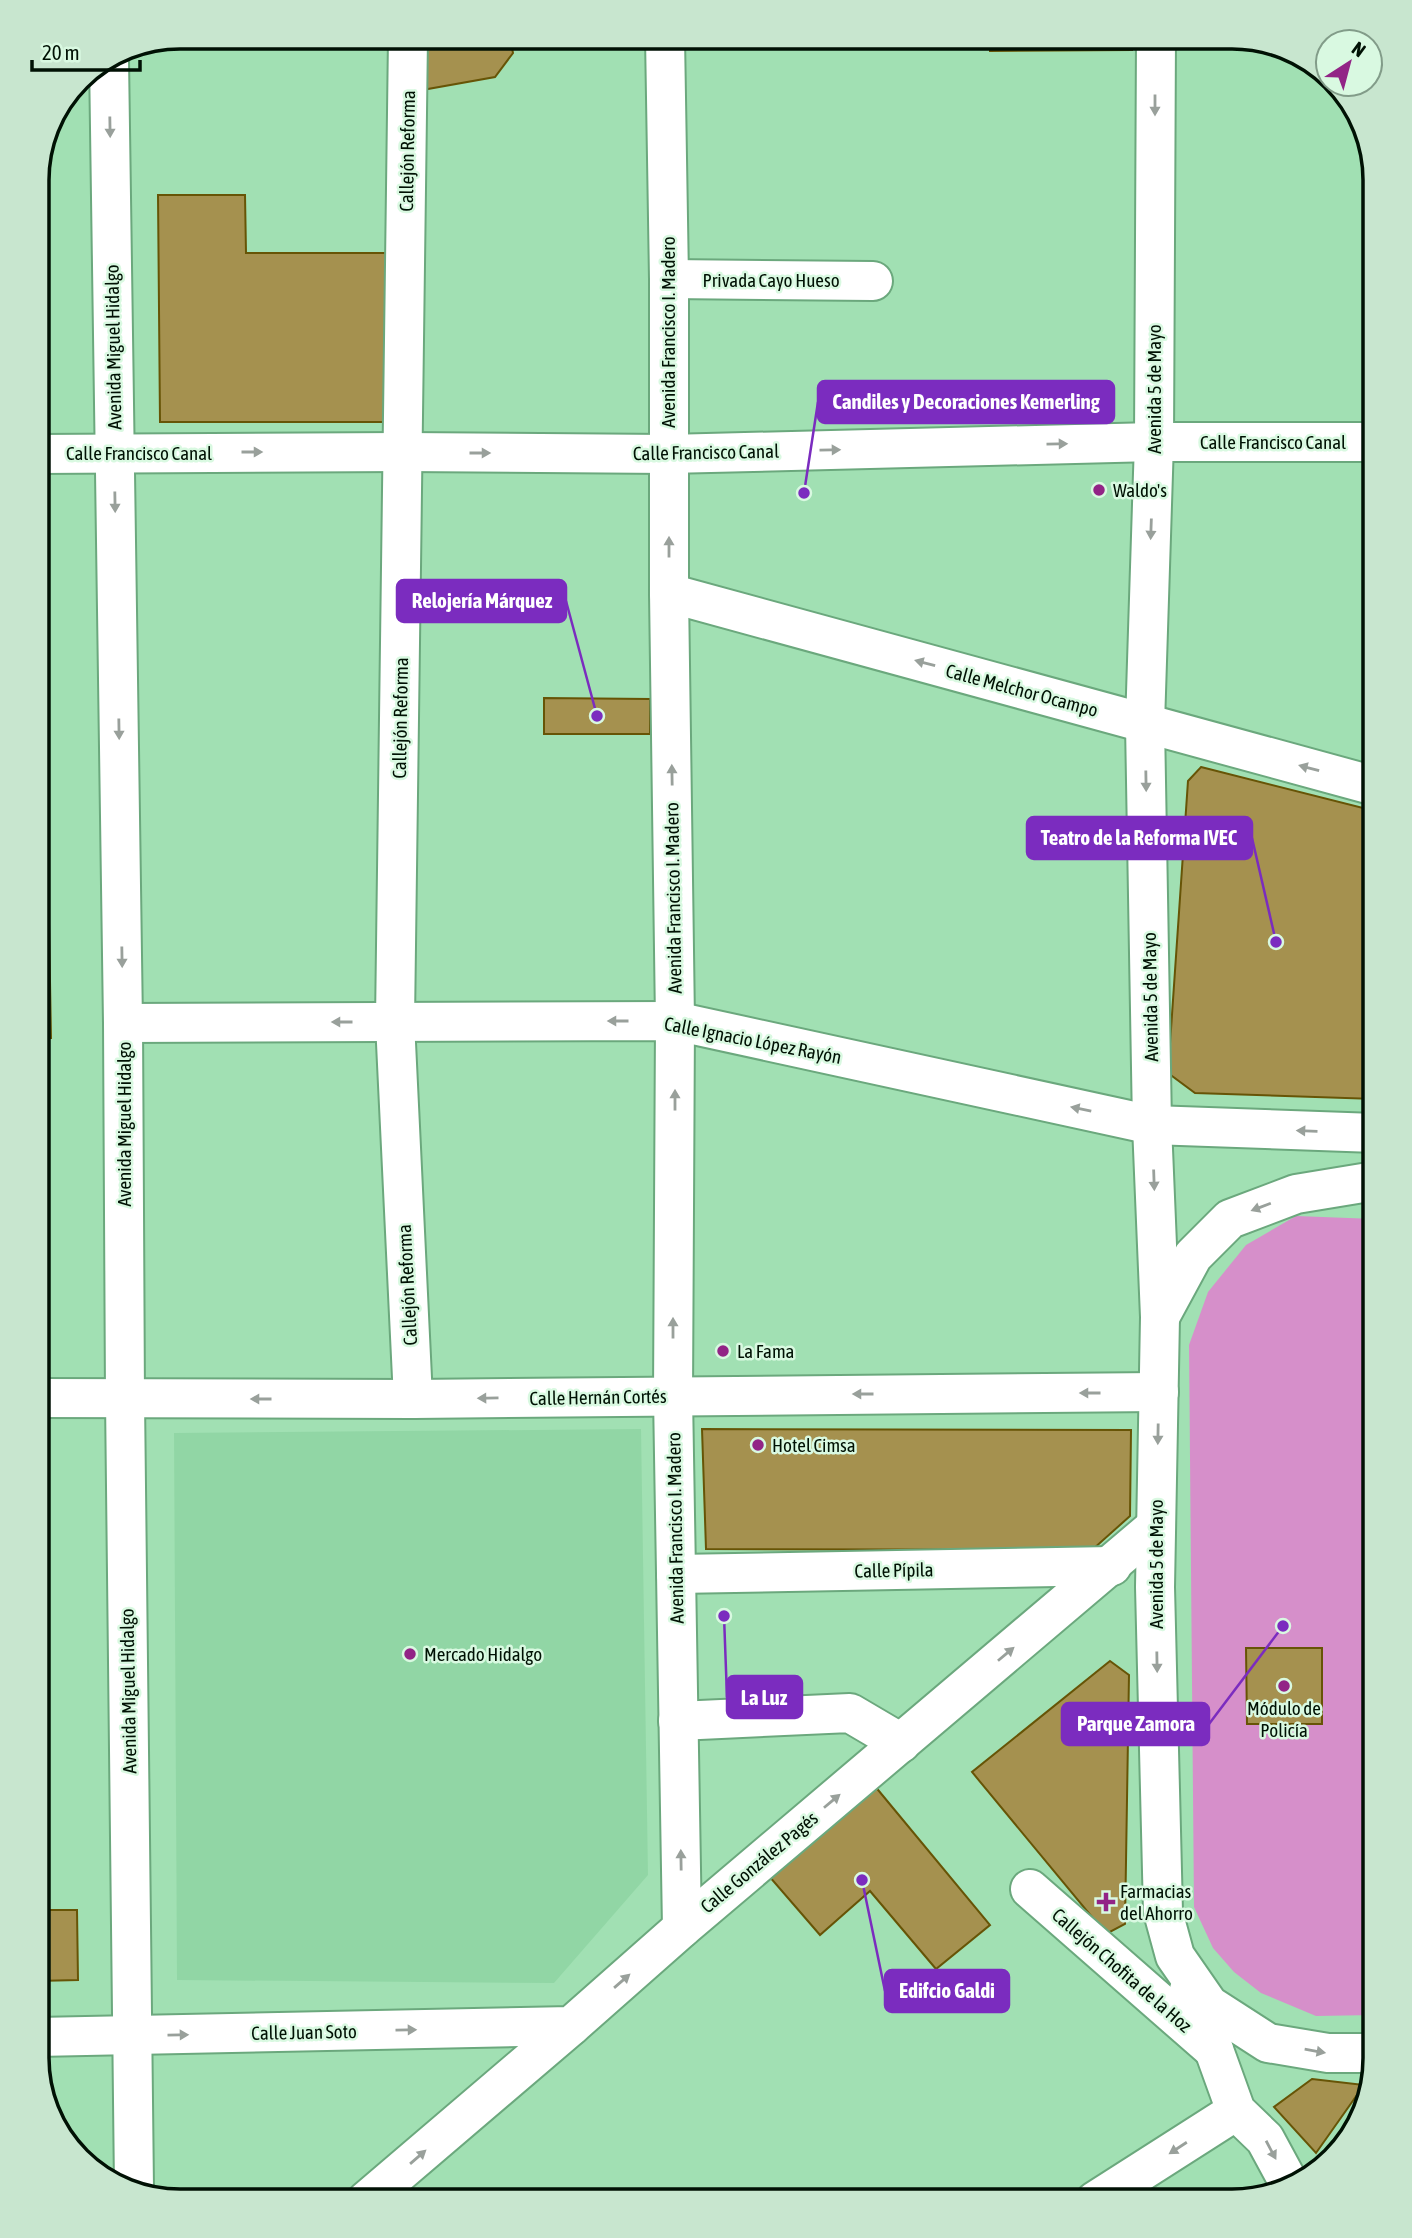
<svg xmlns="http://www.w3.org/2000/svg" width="1412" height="2238" viewBox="0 0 1412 2238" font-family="'Asap Condensed',sans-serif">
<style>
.built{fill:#91d6a5}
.green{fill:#d68fca}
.building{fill:#a5914f;stroke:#675406;stroke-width:2}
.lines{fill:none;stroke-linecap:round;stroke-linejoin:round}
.street-casing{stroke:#6ba87d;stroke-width:42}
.secondary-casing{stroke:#6ba87d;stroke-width:42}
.street{stroke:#fff;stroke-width:38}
.secondary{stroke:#fff;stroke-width:38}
.oneway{fill:#99a09b}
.poi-dot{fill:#922486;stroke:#d9f9e1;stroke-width:2.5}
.labels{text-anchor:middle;stroke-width:5;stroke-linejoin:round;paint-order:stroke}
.street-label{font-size:19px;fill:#001104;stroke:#d9f9e1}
.poi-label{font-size:19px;fill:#001104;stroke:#d9f9e1;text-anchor:start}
.rim{fill:none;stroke:#001104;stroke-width:3.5}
.leader{fill:none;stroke:#7b2cbf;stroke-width:2.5}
.callout-dot{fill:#7b2cbf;stroke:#d9f9e1;stroke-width:2.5}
.callout{fill:#7b2cbf;stroke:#7b2cbf;stroke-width:2.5}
.callout-label{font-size:21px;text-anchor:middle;font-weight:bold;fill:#fff}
</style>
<rect width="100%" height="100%" fill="#a1e0b3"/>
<!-- built -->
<path class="built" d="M641,1429L648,1875L554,1983L177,1980L174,1433Z"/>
<!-- green -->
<g class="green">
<path d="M1296,1216L1375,1219V2015L1316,2016L1261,1993L1234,1972L1213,1948L1194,1907L1189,1345L1208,1292L1246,1245Z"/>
<path d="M1363,2098L1351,2137L1322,2163L1320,2159Z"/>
</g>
<!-- building -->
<g class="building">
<path d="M412,37H514L510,38L513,53L495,77L411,92Z"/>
<path d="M990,37H1132V50L990,51Z"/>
<path d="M158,195H245L246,253H386L388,422H160Z"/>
<path d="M544,698L650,699V734H544Z"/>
<path d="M1201,767L1375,811V1099L1195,1093L1168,1073L1188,781Z"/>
<path d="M37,867H48L51,1038H37Z"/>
<path d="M702,1429L1131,1430L1130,1516L1092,1550L706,1549Z"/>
<path d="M1246,1648H1322V1724H1247Z"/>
<path d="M1110,1661L1129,1675L1125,1924L1106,1934L972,1772Z"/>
<path d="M869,1779L990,1925L936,1969L870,1891L820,1935L762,1868Z"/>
<path d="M37,1910H77L78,1980L37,1981Z"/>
<path d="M1312,2079L1364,2085L1316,2153L1274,2107Z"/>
</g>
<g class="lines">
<defs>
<g id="street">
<path d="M408,37L395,1022L413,1399"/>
<path d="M665,37L669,279V593L675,1021L673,1396L682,1928"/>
<path d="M109,59L123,1023L125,1399L134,2188"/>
<path d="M669,279L873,281"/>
<path d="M669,593L1375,786"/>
<path d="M123,1023L675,1021L1152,1125L1375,1133"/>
<path d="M676,1574L1112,1566"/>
<path d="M678,1721L850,1713L901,1743"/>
<path d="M1030,1889L1214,2050"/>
<path d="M366,2201L571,2026"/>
<path d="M1095,2201L1236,2111"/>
</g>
<g id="secondary">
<path d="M1156,37L1154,442L1145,724L1152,1125L1160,1317L1155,1587L1163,1912L1175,1956L1209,2005L1268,2043L1328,2053H1375"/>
<path d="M37,454L404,452L668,454L1154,442H1375"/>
<path d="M1160,1317L1193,1256L1230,1219L1296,1194L1375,1181"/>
<path d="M37,1398L413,1399L1159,1392"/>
<path d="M1189,1990L1214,2050L1236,2111L1265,2139L1291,2187"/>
<path d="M37,2037L571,2026L682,1928L1155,1527"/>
</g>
</defs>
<!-- street casing -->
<use href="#street" class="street-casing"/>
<!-- secondary casing -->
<use href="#secondary" class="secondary-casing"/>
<!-- street -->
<use href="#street" class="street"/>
<!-- secondary -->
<use href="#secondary" class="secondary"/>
</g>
<!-- one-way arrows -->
<defs><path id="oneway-solid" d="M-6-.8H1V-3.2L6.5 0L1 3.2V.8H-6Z" transform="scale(1.75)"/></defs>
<g class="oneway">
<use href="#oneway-solid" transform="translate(1155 105) rotate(90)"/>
<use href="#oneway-solid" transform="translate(110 127) rotate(89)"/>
<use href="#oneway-solid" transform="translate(1057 444) rotate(-1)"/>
<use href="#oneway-solid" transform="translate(830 450) rotate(-1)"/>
<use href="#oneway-solid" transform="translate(252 452)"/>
<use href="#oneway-solid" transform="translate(480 453)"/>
<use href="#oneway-solid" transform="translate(115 502) rotate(89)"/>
<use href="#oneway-solid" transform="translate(1151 529) rotate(92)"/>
<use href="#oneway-solid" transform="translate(669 547) rotate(-90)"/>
<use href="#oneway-solid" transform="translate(925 663) rotate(-165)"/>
<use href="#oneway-solid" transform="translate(119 729) rotate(89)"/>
<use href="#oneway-solid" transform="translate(1309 768) rotate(-165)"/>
<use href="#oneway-solid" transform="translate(672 775) rotate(-91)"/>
<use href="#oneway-solid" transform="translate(1146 781) rotate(89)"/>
<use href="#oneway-solid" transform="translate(122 957) rotate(89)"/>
<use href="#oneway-solid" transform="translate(618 1021) rotate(180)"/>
<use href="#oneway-solid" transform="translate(342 1022) rotate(180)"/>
<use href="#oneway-solid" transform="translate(675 1100) rotate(-90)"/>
<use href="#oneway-solid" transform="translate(1081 1109) rotate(-168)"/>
<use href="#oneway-solid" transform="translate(1307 1131) rotate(-178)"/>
<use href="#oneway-solid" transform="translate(1154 1180) rotate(88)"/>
<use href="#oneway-solid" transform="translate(1261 1207) rotate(159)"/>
<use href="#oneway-solid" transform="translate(673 1328) rotate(-90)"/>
<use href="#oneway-solid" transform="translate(1090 1393) rotate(180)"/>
<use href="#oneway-solid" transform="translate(863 1394) rotate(180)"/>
<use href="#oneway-solid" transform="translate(488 1398) rotate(179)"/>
<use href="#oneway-solid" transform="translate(261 1399) rotate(-180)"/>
<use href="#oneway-solid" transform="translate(1158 1434) rotate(91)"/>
<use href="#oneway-solid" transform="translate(1006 1654) rotate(-40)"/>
<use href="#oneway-solid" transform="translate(1157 1662) rotate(89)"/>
<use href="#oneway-solid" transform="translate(832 1801) rotate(-40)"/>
<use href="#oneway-solid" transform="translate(681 1860) rotate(-91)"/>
<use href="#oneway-solid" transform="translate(622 1981) rotate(-41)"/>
<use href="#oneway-solid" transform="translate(406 2030) rotate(-1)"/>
<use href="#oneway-solid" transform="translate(178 2035) rotate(-1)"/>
<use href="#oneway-solid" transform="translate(1315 2051) rotate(10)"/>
<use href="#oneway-solid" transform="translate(1178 2148) rotate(147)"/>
<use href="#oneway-solid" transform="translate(1271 2150) rotate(62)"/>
<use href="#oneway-solid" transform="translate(418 2157) rotate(-41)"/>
</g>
<!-- markers -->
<g class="poi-dot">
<circle cx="1099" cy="490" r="7"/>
<circle cx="723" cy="1351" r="7"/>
<circle cx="758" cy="1445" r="7"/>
<circle cx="410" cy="1654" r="7"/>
<circle cx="1284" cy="1686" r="7"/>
<path d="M1102.5 1891.5h7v7h7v7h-7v7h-7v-7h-7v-7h7z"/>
</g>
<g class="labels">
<!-- street labels -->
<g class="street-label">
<text transform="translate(407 151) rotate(-89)" y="7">Callejón Reforma</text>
<text x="771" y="287">Privada Cayo Hueso</text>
<text transform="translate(668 332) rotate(-90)" y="7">Avenida Francisco I. Madero</text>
<text transform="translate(113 347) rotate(-91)" y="7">Avenida Miguel Hidalgo</text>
<text transform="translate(1154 389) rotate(-90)" y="7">Avenida 5 de Mayo</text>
<text x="1273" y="449">Calle Francisco Canal</text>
<text transform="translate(706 452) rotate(-1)" y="7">Calle Francisco Canal</text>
<text x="139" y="460">Calle Francisco Canal</text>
<text transform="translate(1022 690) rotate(15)" y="7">Calle Melchor Ocampo</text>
<text transform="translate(400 718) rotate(-89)" y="7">Callejón Reforma</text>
<text transform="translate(673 898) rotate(-91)" y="7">Avenida Francisco I. Madero</text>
<text transform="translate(1150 997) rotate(-91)" y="7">Avenida 5 de Mayo</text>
<text transform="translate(753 1040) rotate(11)" y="7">Calle Ignacio López Rayón</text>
<text transform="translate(124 1124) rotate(-90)" y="7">Avenida Miguel Hidalgo</text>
<text transform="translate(407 1285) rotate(-93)" y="7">Callejón Reforma</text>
<text transform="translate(598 1397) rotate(-1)" y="7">Calle Hernán Cortés</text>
<text transform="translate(675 1528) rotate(-91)" y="7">Avenida Francisco I. Madero</text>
<text transform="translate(1156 1564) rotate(-90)" y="7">Avenida 5 de Mayo</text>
<text transform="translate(894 1570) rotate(-1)" y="7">Calle Pípila</text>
<text transform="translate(128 1691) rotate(-91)" y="7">Avenida Miguel Hidalgo</text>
<text transform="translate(759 1862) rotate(-40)" y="7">Calle González Pagés</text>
<text transform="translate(1122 1970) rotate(41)" y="7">Callejón Chofita de la Hoz</text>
<text transform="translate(304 2032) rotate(-1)" y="7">Calle Juan Soto</text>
</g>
<!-- poi labels -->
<g class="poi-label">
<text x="1113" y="497">Waldo's</text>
<text x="737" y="1358">La Fama</text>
<text x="772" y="1452">Hotel Cimsa</text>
<text x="424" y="1661">Mercado Hidalgo</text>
<text x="1284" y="1715" text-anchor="middle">Módulo de<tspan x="1284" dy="22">Policía</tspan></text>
<text x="1120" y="1898">Farmacias<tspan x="1120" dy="22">del Ahorro</tspan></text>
</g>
</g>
<!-- crop -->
<path d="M0 0H1412V2238H0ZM180 49H1232A131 131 0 0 1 1363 180V2058A131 131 0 0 1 1232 2189H180A131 131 0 0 1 49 2058V180A131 131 0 0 1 180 49Z" fill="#c8e6cf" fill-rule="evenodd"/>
<path class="rim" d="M180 49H1232A131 131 0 0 1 1363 180V2058A131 131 0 0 1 1232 2189H180A131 131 0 0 1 49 2058V180A131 131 0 0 1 180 49Z"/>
<!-- callouts -->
<path class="leader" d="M804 493L818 402M597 716L566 601M1276 942L1252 838M724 1616L727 1697M1283 1626L1209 1724M862 1880L885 1991"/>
<g class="callout-dot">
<circle cx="804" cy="493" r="7"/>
<circle cx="597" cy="716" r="7"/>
<circle cx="1276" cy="942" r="7"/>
<circle cx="724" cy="1616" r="7"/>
<circle cx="1283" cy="1626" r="7"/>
<circle cx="862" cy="1880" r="7"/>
</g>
<g class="callout">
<rect x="818" y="381" width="296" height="42" rx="7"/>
<rect x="397" y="580" width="169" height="42" rx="7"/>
<rect x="1027" y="817" width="225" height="42" rx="7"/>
<rect x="727" y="1676" width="75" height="42" rx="7"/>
<rect x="1062" y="1703" width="147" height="42" rx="7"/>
<rect x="885" y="1970" width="124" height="42" rx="7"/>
</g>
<g class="callout-label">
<text x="966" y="409">Candiles y Decoraciones Kemerling</text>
<text x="482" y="608">Relojería Márquez</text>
<text x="1139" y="845">Teatro de la Reforma IVEC</text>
<text x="764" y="1705">La Luz</text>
<text x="1136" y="1731">Parque Zamora</text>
<text x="947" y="1998">Edifcio Galdi</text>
</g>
<!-- north arrow -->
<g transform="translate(1349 63) rotate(36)"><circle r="33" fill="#d9f9e1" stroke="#829c89" stroke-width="2"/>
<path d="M0-5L12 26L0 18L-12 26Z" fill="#922486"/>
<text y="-10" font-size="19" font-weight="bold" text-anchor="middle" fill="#001104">N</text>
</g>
<!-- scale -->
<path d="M32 60v10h108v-10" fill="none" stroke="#001104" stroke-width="3.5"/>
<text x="42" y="60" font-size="21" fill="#001104" stroke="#d9f9e1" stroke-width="5" paint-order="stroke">20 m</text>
</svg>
